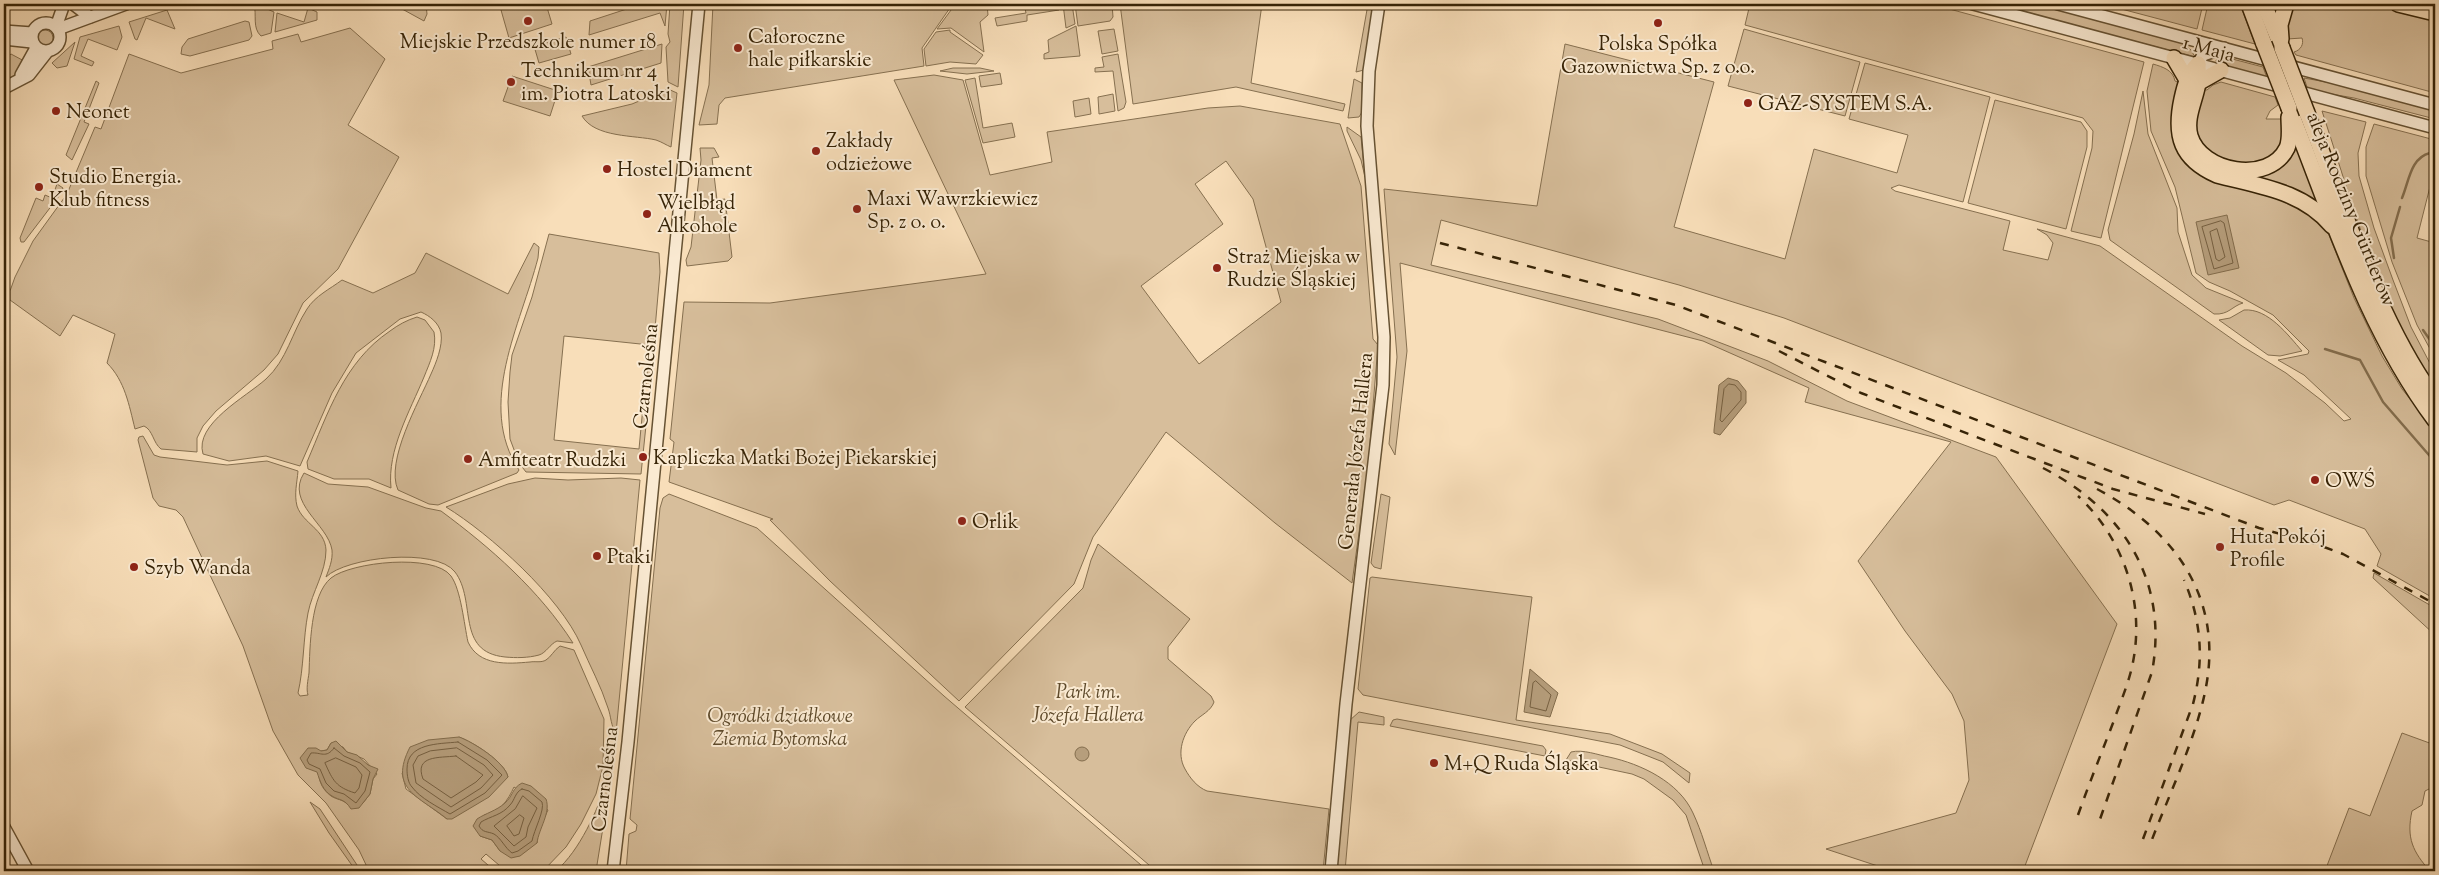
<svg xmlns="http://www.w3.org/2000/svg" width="2439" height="875" viewBox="0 0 2439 875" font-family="'Sorts Mill Goudy',serif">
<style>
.green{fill:#d7be9b;stroke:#867050;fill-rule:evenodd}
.water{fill:#b69e7c;stroke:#836d4d}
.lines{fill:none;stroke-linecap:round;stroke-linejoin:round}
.shore{stroke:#766041;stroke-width:1}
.stream{stroke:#836d4d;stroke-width:2.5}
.minor-casing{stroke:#665233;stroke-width:14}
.major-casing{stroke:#362306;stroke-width:18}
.minor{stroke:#faead2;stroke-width:11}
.major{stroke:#f8deb9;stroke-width:15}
.rail{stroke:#362306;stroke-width:2.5;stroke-dasharray:9 9;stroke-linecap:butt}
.major-bridge-casing{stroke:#362306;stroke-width:18;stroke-linecap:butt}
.major-bridge{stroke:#f8deb9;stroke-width:15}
.poi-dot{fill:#8f2418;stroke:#faead2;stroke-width:2}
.labels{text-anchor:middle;stroke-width:4;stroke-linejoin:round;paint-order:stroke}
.poi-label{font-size:20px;fill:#362306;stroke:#faead2;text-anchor:start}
.street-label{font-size:20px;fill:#362306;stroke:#faead2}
.park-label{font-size:20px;font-style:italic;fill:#5e4a2b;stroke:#faead2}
</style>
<rect width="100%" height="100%" fill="#f8deb9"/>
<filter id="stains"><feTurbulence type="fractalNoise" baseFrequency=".004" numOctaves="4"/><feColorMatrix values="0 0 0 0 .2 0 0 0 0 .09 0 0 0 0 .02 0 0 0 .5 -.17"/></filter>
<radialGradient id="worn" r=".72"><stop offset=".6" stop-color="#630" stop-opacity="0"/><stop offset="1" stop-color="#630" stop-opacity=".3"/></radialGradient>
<!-- green -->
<g class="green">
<path d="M254,4H264L265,8L274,12L271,33L261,36C252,28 257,15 254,4Z"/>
<path d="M393,4H426L427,14L424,21Z"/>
<path d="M519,4H546L552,24L509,38L501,10Z"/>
<path d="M642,4H667L665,26L660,13L589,35L590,21Z"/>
<path d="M670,4H684L678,87L668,82L666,47L670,42L668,34Z"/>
<path d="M713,4H815L816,6L819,4H956L952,5L922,48L924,66L725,98L719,105L717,124L699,125L709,85Z"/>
<path d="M987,4L988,15L980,22L984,52L951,28L937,29L954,6Z"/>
<path d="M1024,4H1059V10L1027,15V21L997,26L995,18L1026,13Z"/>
<path d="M1063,4H1072L1075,24L1066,28Z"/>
<path d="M1075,4H1112L1113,17L1110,21L1078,26Z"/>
<path d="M1120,4H1262L1251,83L1345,104L1343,111L1236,87L1133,104Z"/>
<path d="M1368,4H1375L1364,70L1356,72Z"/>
<path d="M1750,4H1931L2144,62L2101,238L2071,231L2092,148L2093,131L2083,118L1745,25Z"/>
<path d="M1992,4H2039L2055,7L2183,43L2191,50L2195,57Z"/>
<path d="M2111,4H2203L2197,29L2110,6Z"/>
<path d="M2208,4H2240L2255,44L2202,30Z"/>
<path d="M2291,4H2384L2435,17V93L2296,55L2294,52C2301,50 2304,44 2302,38L2287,39L2285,18Z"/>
<path d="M308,8L317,12V20L275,32L277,13L304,22Z"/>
<path d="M167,10L175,29L146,18L137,40L135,39L129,22Z"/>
<path d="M245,21L249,22L252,36L249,40L190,56L181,54L182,47L188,39Z"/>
<path d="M119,26L122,37L117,50L88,39L81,56L94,62L92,66L74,59L80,37Z"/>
<path d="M1076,26L1080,56L1044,59V54L1049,52L1048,40Z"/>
<path d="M350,28L385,59L348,125L399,157L338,269L303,303L278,354L264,370L216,411L203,426L197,438V452L161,449C153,443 153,430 144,426L135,429C129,405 125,381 107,363L115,334L73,315L60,336L10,300V291L15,277L33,241L67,194L95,127L101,129L129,54L181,73L273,49L272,41L298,34L301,42Z"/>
<path d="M1114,29L1118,51L1102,54L1098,31Z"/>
<path d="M1744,29L1860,62L1845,116L1728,86Z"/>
<path d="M950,30V32L983,55L976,64L950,62L926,66L924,49L936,32Z"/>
<circle cx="45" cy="38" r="8"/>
<path d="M566,37L571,54L539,63L534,46Z"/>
<path d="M75,42L67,66L57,68L52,63Z"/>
<path d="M662,44L661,63L591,85L588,67Z"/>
<path d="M1565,44L1714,82L1674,227L1785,259L1814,149L1897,173L1908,135L1849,119L1865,63L1990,97L1963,202L1899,185L1891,188L1895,191L2010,221L2003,250L2048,260L2053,243L2047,235L2037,229L2100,246L2242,346L2286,373L2325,403L2344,421L2351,419L2304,375L2278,360L2308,354L2309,351L2273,315L2230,291L2209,282L2196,273L2175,187L2151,131L2147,91L2153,64C2163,67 2173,70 2175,81L2182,84L2176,140L2288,198L2325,225L2354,298L2382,356L2402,389L2435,430V599L2377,566L2381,554L2365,529L2289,500L2274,505L1784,318L1679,285L1441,220L1431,265L1658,319L1768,361L1847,401L1996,457L2117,624L2023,871H1893L1826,849L1956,813L1969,780L1964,721L1952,694L1905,631L1858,561L1951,442L1805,402L1809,388L1703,341L1400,263L1407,351L1395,455L1389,444L1397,357L1384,189L1537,206Z"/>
<path d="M11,54L26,62L17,74L4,81V60Z"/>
<path d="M1118,54L1126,102L1124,108L1118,111L1113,71L1095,72V68L1104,67L1102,57Z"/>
<path d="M2221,56L2263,67L2267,78L2217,64L2216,60Z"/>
<path d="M953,68H980L994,71L967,74L940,71Z"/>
<path d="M1000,73L1002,84L981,87L979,76Z"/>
<path d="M934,75L963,80L990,175L1052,162L1047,132L1208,108L1240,106L1340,124L1361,186L1373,339L1378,345L1368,468L1352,583L1275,523L1166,432L1093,537L1074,584L959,701L830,581L770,520L773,519L669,482L674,442L670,439L684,302L770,303L986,274L894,80ZM1226,161L1253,199L1281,302L1199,364L1141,286L1223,224L1195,184Z"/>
<path d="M512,76L558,91L550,116L503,101Z"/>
<path d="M975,78L983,128L1012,123L1015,137L983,143L965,80Z"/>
<path d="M2304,78L2348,86L2435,109V119L2354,98L2308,90Z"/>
<path d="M1354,79L1362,83V112L1359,117L1348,118Z"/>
<path d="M96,81L99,83L84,122L89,124L72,160L66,155Z"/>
<path d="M2221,82L2275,97L2278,105L2270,111L2266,119H2284L2281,149L2261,166L2219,160L2194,136L2201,89L2207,90L2213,85Z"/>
<path d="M668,89L677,93L671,147C666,145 662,142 656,140C635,135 595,138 582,116L632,104Z"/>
<path d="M2143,91L2148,134L2177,208L2178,232L2192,275L2206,288L2243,303C2232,306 2229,315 2214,314L2110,240L2108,230L2134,134Z"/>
<path d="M1113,94L1115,111L1099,114L1098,97Z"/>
<path d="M1089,98L1091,114L1075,117L1073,101Z"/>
<path d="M1995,100L2081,122L2087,131V147L2066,229L1968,203Z"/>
<path d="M2322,111L2366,122L2358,153L2359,176L2374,228L2393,280L2411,327L2435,373V389C2424,370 2411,350 2401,330C2367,260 2346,184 2322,111Z"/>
<path d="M2374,124L2435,140V167L2417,238L2435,243V358L2417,325L2392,262L2366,176V147Z"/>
<path d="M1347,127L1361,137L1365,177L1361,160L1347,131Z"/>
<path d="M2186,138L2246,175L2294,141L2319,205L2195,157Z"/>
<path d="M700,148H714L719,157L712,158L717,200L725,199L732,257L728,261L687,266L686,260L691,247L701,160Z"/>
<path d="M57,184L63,188L59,196L24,242H21L20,238L36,198L43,201L45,195L52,198Z"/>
<path d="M549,234L659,253L660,272L650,386L646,385L650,345L564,336L554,440L639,449L644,396H649L641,474L526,472L519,463L510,439L508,402L510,372L512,355L532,297Z"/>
<path d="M534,243L539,247L538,258C521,324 476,405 519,470L517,473L438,505L429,504L398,490C385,461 419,402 431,374C436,363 443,346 441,333C439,323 430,316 421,312L400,319L356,353L332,393L300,466L266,456L229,461L203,454C194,424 246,397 266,379C287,360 292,332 307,309C315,296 330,289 342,280L373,293L415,273L426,253L508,294Z"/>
<path d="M2244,310C2268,308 2288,335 2302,351L2280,356L2268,355L2219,320L2230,318Z"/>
<path d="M417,317L425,320L434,332C437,348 430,362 424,377C410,411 387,450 391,488L369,479H334L308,469L307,462C328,413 344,362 390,331C398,325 407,320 417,317Z"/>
<path d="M143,436L154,455L160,457L227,465L267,461L298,471C297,483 294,494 297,506C303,524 325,529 326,550C326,572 312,592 308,613C303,639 304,667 298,693L300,696L308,695C306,689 308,680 309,673C310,648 310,595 331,578C351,562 434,553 451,576C461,590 464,624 468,642C479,666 507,664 530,662C535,661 541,663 546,660C551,657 554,650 560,646L574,650L604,719L603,766L596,794L581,824L566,847L543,871H506L486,854L481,859L495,871H370L368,869L359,850L326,803L298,775L273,731L243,646L183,517L176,510L159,506L153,498L138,440L139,437ZM459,737C473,742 505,762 508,777L447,819L406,789L402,773ZM331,743L343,747L347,752L364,759L377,774L373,779L370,794L363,803L348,805C343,799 337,800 331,796C315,784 318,768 321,751L327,750ZM514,787L548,810L538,831L537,843L500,851L492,840L480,836L484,815C500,813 508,800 514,787Z"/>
<path d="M304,473L328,484L368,487L426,508L441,511C491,548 539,590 573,643L557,641C550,644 546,653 539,655C528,658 516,658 505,657C455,652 477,601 455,572C436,547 346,557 326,577C329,569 333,560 332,550C328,524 285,503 304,473Z"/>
<path d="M535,478L568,480L621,478L640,480L616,733C611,727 611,716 608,708C601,686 590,666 581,645C560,597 490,534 446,507L508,484Z"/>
<path d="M669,494L757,528L944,696L1148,871H626L629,834L636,831L637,825L630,819L660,508L663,498Z"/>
<path d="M1381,494L1390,497L1381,569L1374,567L1371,563Z"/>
<path d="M1098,544L1190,619L1168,647V659L1211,696L1214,702C1211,711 1201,715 1195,721C1183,733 1176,753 1185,769C1190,778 1197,787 1207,791L1329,809L1323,871H1156L965,707L1083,588L1091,560Z"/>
<path d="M2374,573L2435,608V635L2373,578Z"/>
<path d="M1372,577L1532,597L1516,720L1610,734L1662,754L1690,773L1689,783L1663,762L1620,745L1363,695L1358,689L1370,578Z"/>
<path d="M1359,712L1384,717V725L1358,722L1345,871H1334L1349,721Z"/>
<path d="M1397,719L1543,746L1546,750L1545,756L1390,726L1393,720Z"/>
<path d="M2402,733L2435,745V786L2425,791L2422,805L2412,811C2406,838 2413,852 2430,871H2325L2349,808L2370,816Z"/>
<path d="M1571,752C1583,749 1598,755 1609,757C1641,764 1679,782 1693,813C1702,832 1707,852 1714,871H1705L1686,815L1673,800L1644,779L1632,774L1566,760Z"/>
<path d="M607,782L610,784L596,871H556C580,850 597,811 607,782Z"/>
<path d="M310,802L320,809L361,871H356L329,833Z"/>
</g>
<!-- water -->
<g class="water">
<path d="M2227,215L2239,268L2208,275L2196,222Z"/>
<path d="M1728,378L1738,381L1746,391V403L1720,435L1714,433V430L1719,385Z"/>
<path d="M1530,669L1558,693L1550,717L1524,712Z"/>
<path d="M459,737C473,742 505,762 508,777L489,797L452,819H447C419,796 388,790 410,747L428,740Z"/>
<path d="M336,741L347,752L357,755L368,765L378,769L373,779L370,794L359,808L351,809C344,798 340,801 332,796C323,791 320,781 317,772L306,768L300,758L308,748H316L321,751L327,750L331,743Z"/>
<circle cx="1082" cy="754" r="7"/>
<path d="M522,783L531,786L546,799C551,813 539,828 537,843L520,856L511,858L500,851L492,840L480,836L473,826L477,819C486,813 496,811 505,803C513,796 512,788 522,783Z"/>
</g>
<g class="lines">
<!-- shore -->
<g class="shore">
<path d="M2221,221L2224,223L2233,263L2214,269L2202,227Z"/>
<path d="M2217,229L2225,257L2219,261L2216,259L2210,232Z"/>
<path d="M1729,384L1735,385L1741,392V400L1722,422L1720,420L1724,389Z"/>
<path d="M1536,681L1551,695L1546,711L1530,707L1533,683Z"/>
<path d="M458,742L487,760L502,775L485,793L450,814C438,807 420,798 412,787C408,783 407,775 407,769C407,743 438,744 458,742Z"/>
<path d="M334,748L344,756L360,763L370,772L365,791L356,803L344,794L334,791L326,783L320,769L309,764L307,760L311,753C321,752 326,759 334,748Z"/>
<path d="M457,748L484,765L493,775L481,788L451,807L416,783L413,765L418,756L430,751Z"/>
<path d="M456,756L483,775L476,782L451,798L423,779C414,755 439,758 456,756Z"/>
<path d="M336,758L356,767L362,775L359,788L355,793C336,787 333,781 325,763Z"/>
<path d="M522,789L529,791L542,802C545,810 534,830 532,841L518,851L512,853C505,848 501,838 494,834C487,831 483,833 479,826L481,822C491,816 502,815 510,805C515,800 515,792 522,789Z"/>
<path d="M523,796L537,808L528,827L526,837L514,846L494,826L515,809Z"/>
<path d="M520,815L524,818L519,834L514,836L507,826Z"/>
</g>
<!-- stream -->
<g class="stream">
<path d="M2402,198C2409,182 2410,158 2430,153"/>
<path d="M2394,258L2391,238L2400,207"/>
<path d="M2423,330L2435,347"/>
<path d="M2325,349L2360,360L2383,402L2435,462"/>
</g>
<defs>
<g id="minor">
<path d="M73,4L90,17"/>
<path d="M1973,4L2435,128"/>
<path d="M2058,4L2435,105"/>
<circle cx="46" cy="37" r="14"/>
<path d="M56,27L64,4"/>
<path d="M58,29L126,4"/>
<path d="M4,31L32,33"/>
<path d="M4,39L32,42"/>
<path d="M2198,64L2203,55L2224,48"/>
<path d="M21,75L36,48"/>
<path d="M4,88L29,75L47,52"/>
<path d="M4,827L28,871"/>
<path d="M613,871L628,742L699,4"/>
<path d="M1331,871L1346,704L1383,385L1384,337L1367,126L1369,71L1379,4"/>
</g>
<g id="major">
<path d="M2249,4L2264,44"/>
<path d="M2264,4L2282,48"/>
<path d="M2398,4L2435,13"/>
<path d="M2281,39L2280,25L2286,4"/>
<path d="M2174,58L2187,80"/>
<path d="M2198,64C2188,74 2185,85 2182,99C2174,136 2181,159 2217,175C2259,186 2303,191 2332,226"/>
<path d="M2198,64C2198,70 2199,77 2198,83C2195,101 2185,118 2190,136C2201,173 2269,185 2287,148C2291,139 2289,127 2289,117"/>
<path d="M2198,83L2221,70"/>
<path d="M2289,108C2332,215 2366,328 2435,420"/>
<path d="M2307,113C2344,207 2375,316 2435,399"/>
</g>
</defs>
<!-- minor casing -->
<use href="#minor" class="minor-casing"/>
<!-- major casing -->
<use href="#major" class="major-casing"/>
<!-- minor -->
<use href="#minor" class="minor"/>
<!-- major -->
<use href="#major" class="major"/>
<!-- rail -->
<g class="rail">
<path d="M1440,243L1676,305L2259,528L2313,543L2343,554L2435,604"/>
<path d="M1779,351L1861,393L2113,489L2205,514"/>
<path d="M2043,468C2123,509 2169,581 2152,672L2099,822"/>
<path d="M2097,489C2174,530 2223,597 2206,687C2197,736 2169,795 2151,842"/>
<path d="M2078,815C2089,784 2101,754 2113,723C2120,703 2129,683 2133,662C2145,601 2123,538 2078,496"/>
<path d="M2143,839L2193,704C2204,661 2202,622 2184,580"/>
</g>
<defs>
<g id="major-bridge">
<path d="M2264,44L2289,108"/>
<path d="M2282,48L2307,113"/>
</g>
</defs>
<!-- major-bridge casing -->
<use href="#major-bridge" class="major-bridge-casing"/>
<!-- major-bridge -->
<use href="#major-bridge" class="major-bridge"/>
</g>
<!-- markers -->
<g class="poi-dot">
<circle cx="528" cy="21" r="5"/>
<circle cx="1658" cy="23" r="5"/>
<circle cx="738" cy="48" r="5"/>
<circle cx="511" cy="82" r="5"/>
<circle cx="1748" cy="103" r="5"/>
<circle cx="56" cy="111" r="5"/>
<circle cx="816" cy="151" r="5"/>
<circle cx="607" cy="169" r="5"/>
<circle cx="39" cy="187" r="5"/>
<circle cx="857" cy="209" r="5"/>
<circle cx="647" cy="214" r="5"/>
<circle cx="1217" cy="268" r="5"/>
<circle cx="643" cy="457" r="5"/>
<circle cx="468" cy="459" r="5"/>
<circle cx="2315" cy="480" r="5"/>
<circle cx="962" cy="521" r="5"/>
<circle cx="2220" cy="547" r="5"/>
<circle cx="597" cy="556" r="5"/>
<circle cx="134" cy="567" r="5"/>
<circle cx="1434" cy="763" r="5"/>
</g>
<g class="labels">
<!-- poi labels -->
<g class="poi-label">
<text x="748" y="43">Całoroczne<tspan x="748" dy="23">hale piłkarskie</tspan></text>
<text x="528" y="48" text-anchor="middle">Miejskie Przedszkole numer 18</text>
<text x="1658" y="50" text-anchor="middle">Polska Spółka<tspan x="1658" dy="23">Gazownictwa Sp. z o.o.</tspan></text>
<text x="521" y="77">Technikum nr 4<tspan x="521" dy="23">im. Piotra Latoski</tspan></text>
<text x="1758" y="110">GAZ-SYSTEM S.A.</text>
<text x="66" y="118">Neonet</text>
<text x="826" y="147">Zakłady<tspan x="826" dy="23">odzieżowe</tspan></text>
<text x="617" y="176">Hostel Diament</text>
<text x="49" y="183">Studio Energia.<tspan x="49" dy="23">Klub fitness</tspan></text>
<text x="867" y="205">Maxi Wawrzkiewicz<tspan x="867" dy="23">Sp. z o. o.</tspan></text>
<text x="657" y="209">Wielbłąd<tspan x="657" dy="23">Alkohole</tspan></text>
<text x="1227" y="263">Straż Miejska w<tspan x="1227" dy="23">Rudzie Śląskiej</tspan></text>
<text x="653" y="464">Kapliczka Matki Bożej Piekarskiej</text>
<text x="478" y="466">Amfiteatr Rudzki</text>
<text x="2325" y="487">OWŚ</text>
<text x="972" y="528">Orlik</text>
<text x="2230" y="543">Huta Pokój<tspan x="2230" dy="23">Profile</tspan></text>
<text x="607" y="563">Ptaki</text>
<text x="144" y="574">Szyb Wanda</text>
<text x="1444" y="770">M+Q Ruda Śląska</text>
</g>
<!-- street labels -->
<g class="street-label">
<text transform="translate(2209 48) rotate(15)" y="7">1 Maja</text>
<text transform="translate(2352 209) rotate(68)" y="7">aleja Rodziny Gürtlerów</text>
<text transform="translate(645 376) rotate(-84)" y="7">Czarnoleśna</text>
<text transform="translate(1355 451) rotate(-84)" y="7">Generała Józefa Hallera</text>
<text transform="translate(604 779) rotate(-83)" y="7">Czarnoleśna</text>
</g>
<!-- park labels -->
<g class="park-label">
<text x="1088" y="698">Park im.<tspan x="1088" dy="23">Józefa Hallera</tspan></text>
<text x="780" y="722">Ogródki działkowe<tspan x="780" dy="23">Ziemia Bytomska</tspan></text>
</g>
</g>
<!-- margin -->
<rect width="2439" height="875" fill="none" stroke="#f8deb9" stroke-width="20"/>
<rect x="5" y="5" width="2429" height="865" fill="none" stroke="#362306" stroke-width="2.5"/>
<rect x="10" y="10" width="2419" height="855" fill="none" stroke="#362306"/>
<rect width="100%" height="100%" filter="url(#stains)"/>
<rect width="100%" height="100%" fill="url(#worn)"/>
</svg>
